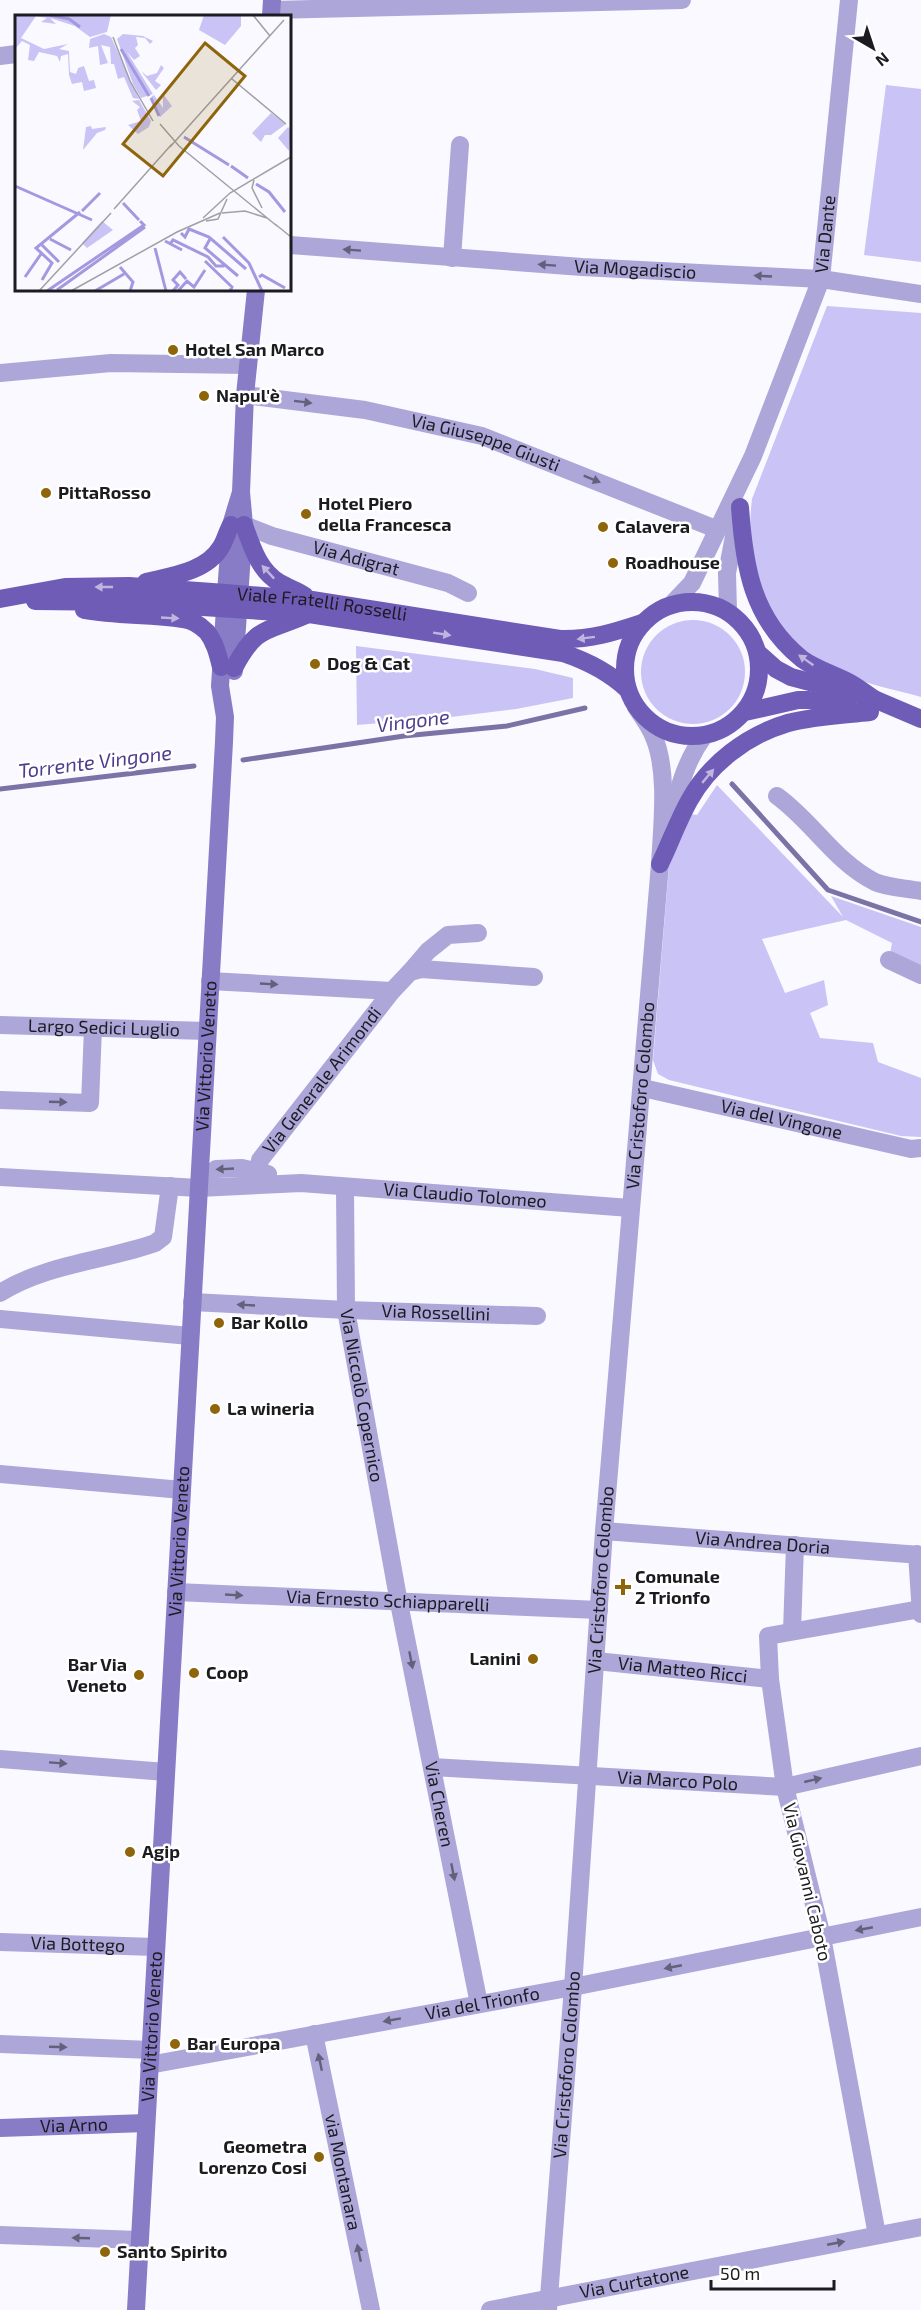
<svg xmlns="http://www.w3.org/2000/svg" width="921" height="2310" viewBox="0 0 921 2310" font-family="'Exo 2',sans-serif">
<style>
.green{fill:#c9c3f6}
.lines{fill:none;stroke-linecap:round;stroke-linejoin:round}
.stream{stroke:#7b73a6;stroke-width:5}
.minor{stroke:#aca6d9;stroke-width:18}
.tertiary{stroke:#aca6d9;stroke-width:18}
.secondary{stroke:#887cc6;stroke-width:18}
.primary{stroke:#6f5cb7;stroke-width:18}
.oneway{fill:#64607c}
.oneway2{fill:#beb6df}
.poi-dot{fill:#8e650a;stroke:#fff;stroke-width:2}
.labels{text-anchor:middle;stroke-width:5;stroke-linejoin:round;paint-order:stroke}
.street-label{font-size:18px;fill:#1c1b20;stroke:#fff}
.poi-label{font-size:18px;font-weight:bold;fill:#1c1b20;stroke:#fff;text-anchor:start}
.water-label{font-size:20px;font-style:italic;fill:#4f3c8f;stroke:#fff}
.inset-river{fill:none;stroke:#a499e0;stroke-width:3}
.inset-road{fill:none;stroke:#a1a0a6;stroke-width:1.5}
.view{fill:#8e650a;fill-opacity:0.15;stroke:#8e650a;stroke-width:3}
.inset-edge{fill:none;stroke:#1c1b20;stroke-width:3}
</style>
<rect width="100%" height="100%" fill="#faf9ff"/>
<!-- green -->
<g class="green">
<path d="M886,85L921,89V262L864,255Z"/>
<path d="M827,306L921,313V697C898,690 872,686 850,676C772,642 742,583 752,499Z"/>
<circle cx="693" cy="672" r="52"/>
<path d="M356,646L535,669L573,678V698L516,709L451,717L357,725Z"/>
<path d="M717,785L843,917L831,896L921,927V973L889,960L892,943L846,920L762,939L785,993L824,980L828,1005L810,1013L820,1038L873,1043L878,1062L921,1078V1137L901,1136L669,1080L658,1074L653,1060L669,866L689,814L697,815Z"/>
</g>
<g class="lines">
<!-- stream -->
<g class="stream">
<path d="M243,760L404,736L507,726L585,708"/>
<path d="M732,784L828,890L921,922"/>
<path d="M0,789L194,766"/>
</g>
<!-- minor -->
<g class="minor">
<path d="M272,10L682,0"/>
<path d="M0,56L16,54"/>
<path id="s1" d="M290,245L582,267L821,279L921,294"/>
<path d="M452,258L460,145"/>
<path d="M0,373L111,363L248,365"/>
<path id="s2" d="M245,395L365,410L482,436L716,529"/>
<path id="s3" d="M244,525L272,536L448,583L468,593"/>
<path d="M777,796C813,822 835,862 875,882C888,888 907,888 921,891"/>
<path d="M889,960L921,975"/>
<path d="M410,972L428,951L448,935L478,933"/>
<path d="M210,981L392,991"/>
<path id="s4" d="M0,1025L207,1031"/>
<path id="s5" d="M643,1088L911,1149L921,1148"/>
<path d="M0,1100L90,1103L93,1028"/>
<path id="s6" d="M258,1171L260,1160L392,991L410,972L421,969L534,977"/>
<path id="s7" d="M0,1177L199,1188L301,1183L630,1208"/>
<path id="s8" d="M345,1187L346,1310L399,1603L479,2004"/>
<path d="M199,1188L216,1169L242,1168L268,1174"/>
<path d="M0,1293C46,1264 104,1261 155,1243L163,1237L170,1186"/>
<path id="s9" d="M192,1302L346,1310L537,1316"/>
<path d="M0,1319L190,1336"/>
<path d="M0,1474L182,1490"/>
<path id="s10" d="M604,1531L921,1555"/>
<path d="M917,1554L921,1614"/>
<path id="s11" d="M176,1592L599,1610"/>
<path d="M792,1631L795,1545"/>
<path id="s12" d="M596,1661L770,1679"/>
<path d="M0,1759L166,1772"/>
<path id="s13" d="M432,1767L785,1787L921,1756"/>
<path id="s14" d="M0,1942L155,1947"/>
<path id="s15" d="M314,2034L371,2310"/>
<path d="M0,2044L151,2050"/>
<path id="s16" d="M149,2065L573,1987L921,1917"/>
<path d="M0,2235L139,2240"/>
<path d="M877,2235L822,1937L785,1787L770,1679L768,1636L920,1609"/>
<path id="s17" d="M490,2310L921,2227"/>
</g>
<!-- tertiary -->
<g class="tertiary">
<path id="s18" d="M671,605L692,583L753,456L821,279L849,0"/>
<path d="M728,611L727,573L739,510"/>
<path d="M670,824C678,792 684,763 704,736"/>
<path id="s19" d="M548,2310L573,1987L604,1531L660,864C662,826 669,770 653,735C649,725 642,716 636,707"/>
</g>
<!-- secondary -->
<g class="secondary">
<path d="M271,16L272,0"/>
<path d="M234,671L244,525L241,492L245,395L256,290"/>
<path id="s20" d="M0,2128L146,2123"/>
<path id="s21" d="M136,2310L224,742L225,717L220,686L226,593L231,525L241,492"/>
</g>
<!-- primary -->
<g class="primary">
<path d="M740,507C744,566 752,619 802,659C817,670 836,675 852,684C859,688 867,694 874,699"/>
<path d="M244,525C252,547 259,571 280,583C288,588 297,590 305,596"/>
<path d="M146,582C171,576 206,572 221,547C225,541 227,532 231,525"/>
<path id="s22" d="M0,599L65,587L129,586L226,593L312,600L560,639C590,640 615,632 642,623"/>
<path d="M35,601L126,602L309,614L563,653C587,661 609,672 628,690"/>
<circle cx="692" cy="669" r="67"/>
<path d="M84,610C117,616 150,614 183,619C192,620 201,626 207,632C215,642 218,655 221,667"/>
<path d="M758,653L776,669L791,677L874,699L921,719"/>
<path d="M234,668C257,625 265,633 306,615"/>
<path d="M745,712L798,700H809L849,708"/>
<path d="M660,864C670,843 678,821 689,801C709,764 747,735 788,723C814,716 842,715 870,712"/>
</g>
</g>
<!-- one-way arrows -->
<defs><path id="oneway-solid" d="M-6-.8H1V-3.2L6.5 0L1 3.2V.8H-6Z" transform="scale(1.5)"/></defs>
<g class="oneway">
<use href="#oneway-solid" transform="translate(352 250) rotate(-176)"/>
<use href="#oneway-solid" transform="translate(547 265) rotate(-176)"/>
<use href="#oneway-solid" transform="translate(763 276) rotate(-177)"/>
<use href="#oneway-solid" transform="translate(303 402) rotate(7)"/>
<use href="#oneway-solid" transform="translate(592 479) rotate(22)"/>
<use href="#oneway-solid" transform="translate(269 984) rotate(3)"/>
<use href="#oneway-solid" transform="translate(58 1102) rotate(2)"/>
<use href="#oneway-solid" transform="translate(225 1169) rotate(177)"/>
<use href="#oneway-solid" transform="translate(246 1305) rotate(-177)"/>
<use href="#oneway-solid" transform="translate(234 1595) rotate(3)"/>
<use href="#oneway-solid" transform="translate(411 1660) rotate(79)"/>
<use href="#oneway-solid" transform="translate(58 1763) rotate(4)"/>
<use href="#oneway-solid" transform="translate(813 1780) rotate(-13)"/>
<use href="#oneway-solid" transform="translate(453 1872) rotate(79)"/>
<use href="#oneway-solid" transform="translate(864 1929) rotate(169)"/>
<use href="#oneway-solid" transform="translate(673 1967) rotate(169)"/>
<use href="#oneway-solid" transform="translate(392 2020) rotate(170)"/>
<use href="#oneway-solid" transform="translate(58 2047) rotate(2)"/>
<use href="#oneway-solid" transform="translate(320 2062) rotate(-102)"/>
<use href="#oneway-solid" transform="translate(81 2238) rotate(-178)"/>
<use href="#oneway-solid" transform="translate(836 2243) rotate(-11)"/>
<use href="#oneway-solid" transform="translate(359 2253) rotate(-102)"/>
</g>
<g class="oneway2">
<use href="#oneway-solid" transform="translate(268 572) rotate(-133)"/>
<use href="#oneway-solid" transform="translate(104 587) rotate(180)"/>
<use href="#oneway-solid" transform="translate(170 618) rotate(3)"/>
<use href="#oneway-solid" transform="translate(442 634) rotate(9)"/>
<use href="#oneway-solid" transform="translate(586 638) rotate(173)"/>
<use href="#oneway-solid" transform="translate(806 660) rotate(-145)"/>
<use href="#oneway-solid" transform="translate(708 776) rotate(-50)"/>
</g>
<!-- markers -->
<g class="poi-dot">
<circle cx="173" cy="350" r="6"/>
<circle cx="204" cy="396" r="6"/>
<circle cx="46" cy="493" r="6"/>
<circle cx="306" cy="514" r="6"/>
<circle cx="603" cy="527" r="6"/>
<circle cx="613" cy="563" r="6"/>
<circle cx="315" cy="664" r="6"/>
<circle cx="219" cy="1323" r="6"/>
<circle cx="215" cy="1409" r="6"/>
<path d="M620 1578h6v6h6v6h-6v6h-6v-6h-6v-6h6z"/>
<circle cx="533" cy="1659" r="6"/>
<circle cx="194" cy="1673" r="6"/>
<circle cx="139" cy="1675" r="6"/>
<circle cx="130" cy="1852" r="6"/>
<circle cx="175" cy="2044" r="6"/>
<circle cx="319" cy="2157" r="6"/>
<circle cx="105" cy="2252" r="6"/>
</g>
<g class="labels">
<!-- street labels -->
<g class="street-label">
<text dy="6" stroke="none"><textPath href="#s18" startOffset="406">Via Dante</textPath></text>
<text dy="6" stroke="none"><textPath href="#s1" startOffset="346">Via Mogadiscio</textPath></text>
<text dy="6" stroke="none"><textPath href="#s2" startOffset="246">Via Giuseppe Giusti</textPath></text>
<text dy="6" stroke="none"><textPath href="#s3" startOffset="117">Via Adigrat</textPath></text>
<text dy="6" stroke="none"><textPath href="#s22" startOffset="324">Viale Fratelli Rosselli</textPath></text>
<text dy="6" stroke="none"><textPath href="#s4" startOffset="104">Largo Sedici Luglio</textPath></text>
<text dy="6" stroke="none"><textPath href="#s21" startOffset="1256">Via Vittorio Veneto</textPath></text>
<text dy="6" stroke="none"><textPath href="#s6" startOffset="112">Via Generale Arimondi</textPath></text>
<text dy="6" stroke="none"><textPath href="#s19" startOffset="1218">Via Cristoforo Colombo</textPath></text>
<text dy="6" stroke="none"><textPath href="#s5" startOffset="142">Via del Vingone</textPath></text>
<text dy="6" stroke="none"><textPath href="#s7" startOffset="466">Via Claudio Tolomeo</textPath></text>
<text dy="6" stroke="none"><textPath href="#s9" startOffset="244">Via Rossellini</textPath></text>
<text dy="6" stroke="none"><textPath href="#s8" startOffset="210">Via Niccolò Copernico</textPath></text>
<text dy="6" stroke="none"><textPath href="#s21" startOffset="770">Via Vittorio Veneto</textPath></text>
<text dy="6" stroke="none"><textPath href="#s10" startOffset="159">Via Andrea Doria</textPath></text>
<text dy="6" stroke="none"><textPath href="#s19" startOffset="732">Via Cristoforo Colombo</textPath></text>
<text dy="6" stroke="none"><textPath href="#s11" startOffset="212">Via Ernesto Schiapparelli</textPath></text>
<text dy="6" stroke="none"><textPath href="#s12" startOffset="87">Via Matteo Ricci</textPath></text>
<text dy="6" stroke="none"><textPath href="#s13" startOffset="246">Via Marco Polo</textPath></text>
<text dy="6" stroke="none"><textPath href="#s8" startOffset="626">Via Cheren</textPath></text>
<text transform="translate(807 1882) rotate(77)" y="6">Via Giovanni Caboto</text>
<text dy="6" stroke="none"><textPath href="#s14" startOffset="78">Via Bottego</textPath></text>
<text dy="6" stroke="none"><textPath href="#s16" startOffset="339">Via del Trionfo</textPath></text>
<text dy="6" stroke="none"><textPath href="#s21" startOffset="284">Via Vittorio Veneto</textPath></text>
<text dy="6" stroke="none"><textPath href="#s19" startOffset="246">Via Cristoforo Colombo</textPath></text>
<text dy="6" stroke="none"><textPath href="#s20" startOffset="74">Via Arno</textPath></text>
<text dy="6" stroke="none"><textPath href="#s15" startOffset="141">via Montanara</textPath></text>
<text dy="6" stroke="none"><textPath href="#s17" startOffset="147">Via Curtatone</textPath></text>
</g>
<!-- poi labels -->
<g class="poi-label">
<text x="185" y="356">Hotel San Marco</text>
<text x="216" y="402">Napul'è</text>
<text x="58" y="499">PittaRosso</text>
<text x="318" y="510">Hotel Piero<tspan x="318" dy="21">della Francesca</tspan></text>
<text x="615" y="533">Calavera</text>
<text x="625" y="569">Roadhouse</text>
<text x="327" y="670">Dog &amp; Cat</text>
<text x="231" y="1329">Bar Kollo</text>
<text x="227" y="1415">La wineria</text>
<text x="635" y="1583">Comunale<tspan x="635" dy="21">2 Trionfo</tspan></text>
<text x="521" y="1665" text-anchor="end">Lanini</text>
<text x="127" y="1671" text-anchor="end">Bar Via<tspan x="127" dy="21">Veneto</tspan></text>
<text x="206" y="1679">Coop</text>
<text x="142" y="1858">Agip</text>
<text x="187" y="2050">Bar Europa</text>
<text x="307" y="2153" text-anchor="end">Geometra<tspan x="307" dy="21">Lorenzo Cosi</tspan></text>
<text x="117" y="2258">Santo Spirito</text>
</g>
<!-- water labels -->
<g class="water-label">
<text transform="translate(413 721) rotate(-7)" y="7">Vingone</text>
<text transform="translate(95 762) rotate(-7)" y="7">Torrente Vingone</text>
</g>
</g>
<!-- overview -->
<g transform="translate(15 15)">
<rect width="276" height="276" fill="#faf9ff"/>
<path d="M0,0H96L92,17L75,22L60,11L35,3L41,9L26,7L32,3L21,1L6,23L29,34L53,29L44,34L54,36L55,57L61,59L63,53L69,51L74,66L79,65L81,73L69,76L67,67L57,69L54,60L53,39L46,41L45,47L42,41L24,37L19,46L13,45L15,30L7,26L0,34ZM189,0H226V11L210,30L184,15ZM89,19L96,22L124,84L118,83L109,62L103,64L99,49H96L95,32L86,30L93,48L85,50L83,31L74,33L75,24ZM108,19L128,21L138,26L135,29L130,23L121,22L123,30L120,33L125,41L119,45L112,37L138,79L126,83L118,69L102,24ZM146,50L149,53L140,66L146,70L141,75L126,56L132,61L142,58ZM148,79L157,91L145,102L136,82L139,80L148,93ZM124,85L136,106L134,112L123,119L113,110L126,106L122,95L125,92L117,86ZM256,98L271,109L256,120H250L246,127L237,118ZM76,111L77,114L91,112L90,115L82,118L68,135L71,112ZM273,112L276,115L274,136L263,123ZM87,206L98,215L72,233L67,228Z" fill="#c9c3f6"/>
<path class="inset-river" d="M35,0L54,4L65,12M106,34L134,81M136,83L144,101M169,122L214,150M216,151L233,163M241,169L254,177L270,197M0,171L77,205M108,188L124,205M67,196L85,178M166,218L170,222L174,214L194,222L231,254M208,222L234,248L247,276M35,224L56,235M195,224L190,233L223,261M150,226L167,235M26,229L44,247M155,229L158,225L193,242L201,251H209M140,233L151,276M190,246L217,272L215,276M105,252L118,267L115,276M10,262L26,239M244,262L247,260L270,273M27,265L37,248L21,233L65,197M42,275L130,212M32,276L129,210L125,206M80,276L109,259M158,276L163,270L158,265L165,257L171,264M163,276L172,266L179,272L190,255"/>
<path class="inset-road" d="M238,0L255,21M98,22L115,66L138,106M217,64L271,109M145,109L164,131L262,211M155,132L269,5M239,165L237,173L247,193M99,194L157,129M207,198L230,196L252,203M188,203L215,178L276,142M191,206L203,204L212,184M260,209L276,222M24,276L96,198M56,276L162,217L205,198"/>
<path class="view" d="M190,28L230,61L148,161L108,129Z"/>
<rect width="276" height="276" class="inset-edge"/>
</g>
<!-- north arrow -->
<g transform="translate(873 48) rotate(141)" stroke="#ffffff" stroke-width="4.5" paint-order="stroke">
<path d="M0-4.5L10 22L0 15L-10 22Z" fill="#1c1b20"/>
<text y="-9" font-size="16" font-weight="bold" text-anchor="middle" fill="#1c1b20">N</text>
</g>
<!-- scale -->
<path d="M711 2280v9h123v-9" fill="none" stroke="#1c1b20" stroke-width="3"/>
<text x="720" y="2280" font-size="18" fill="#1c1b20" stroke="#ffffff" stroke-width="4.5" paint-order="stroke">50 m</text>
</svg>
